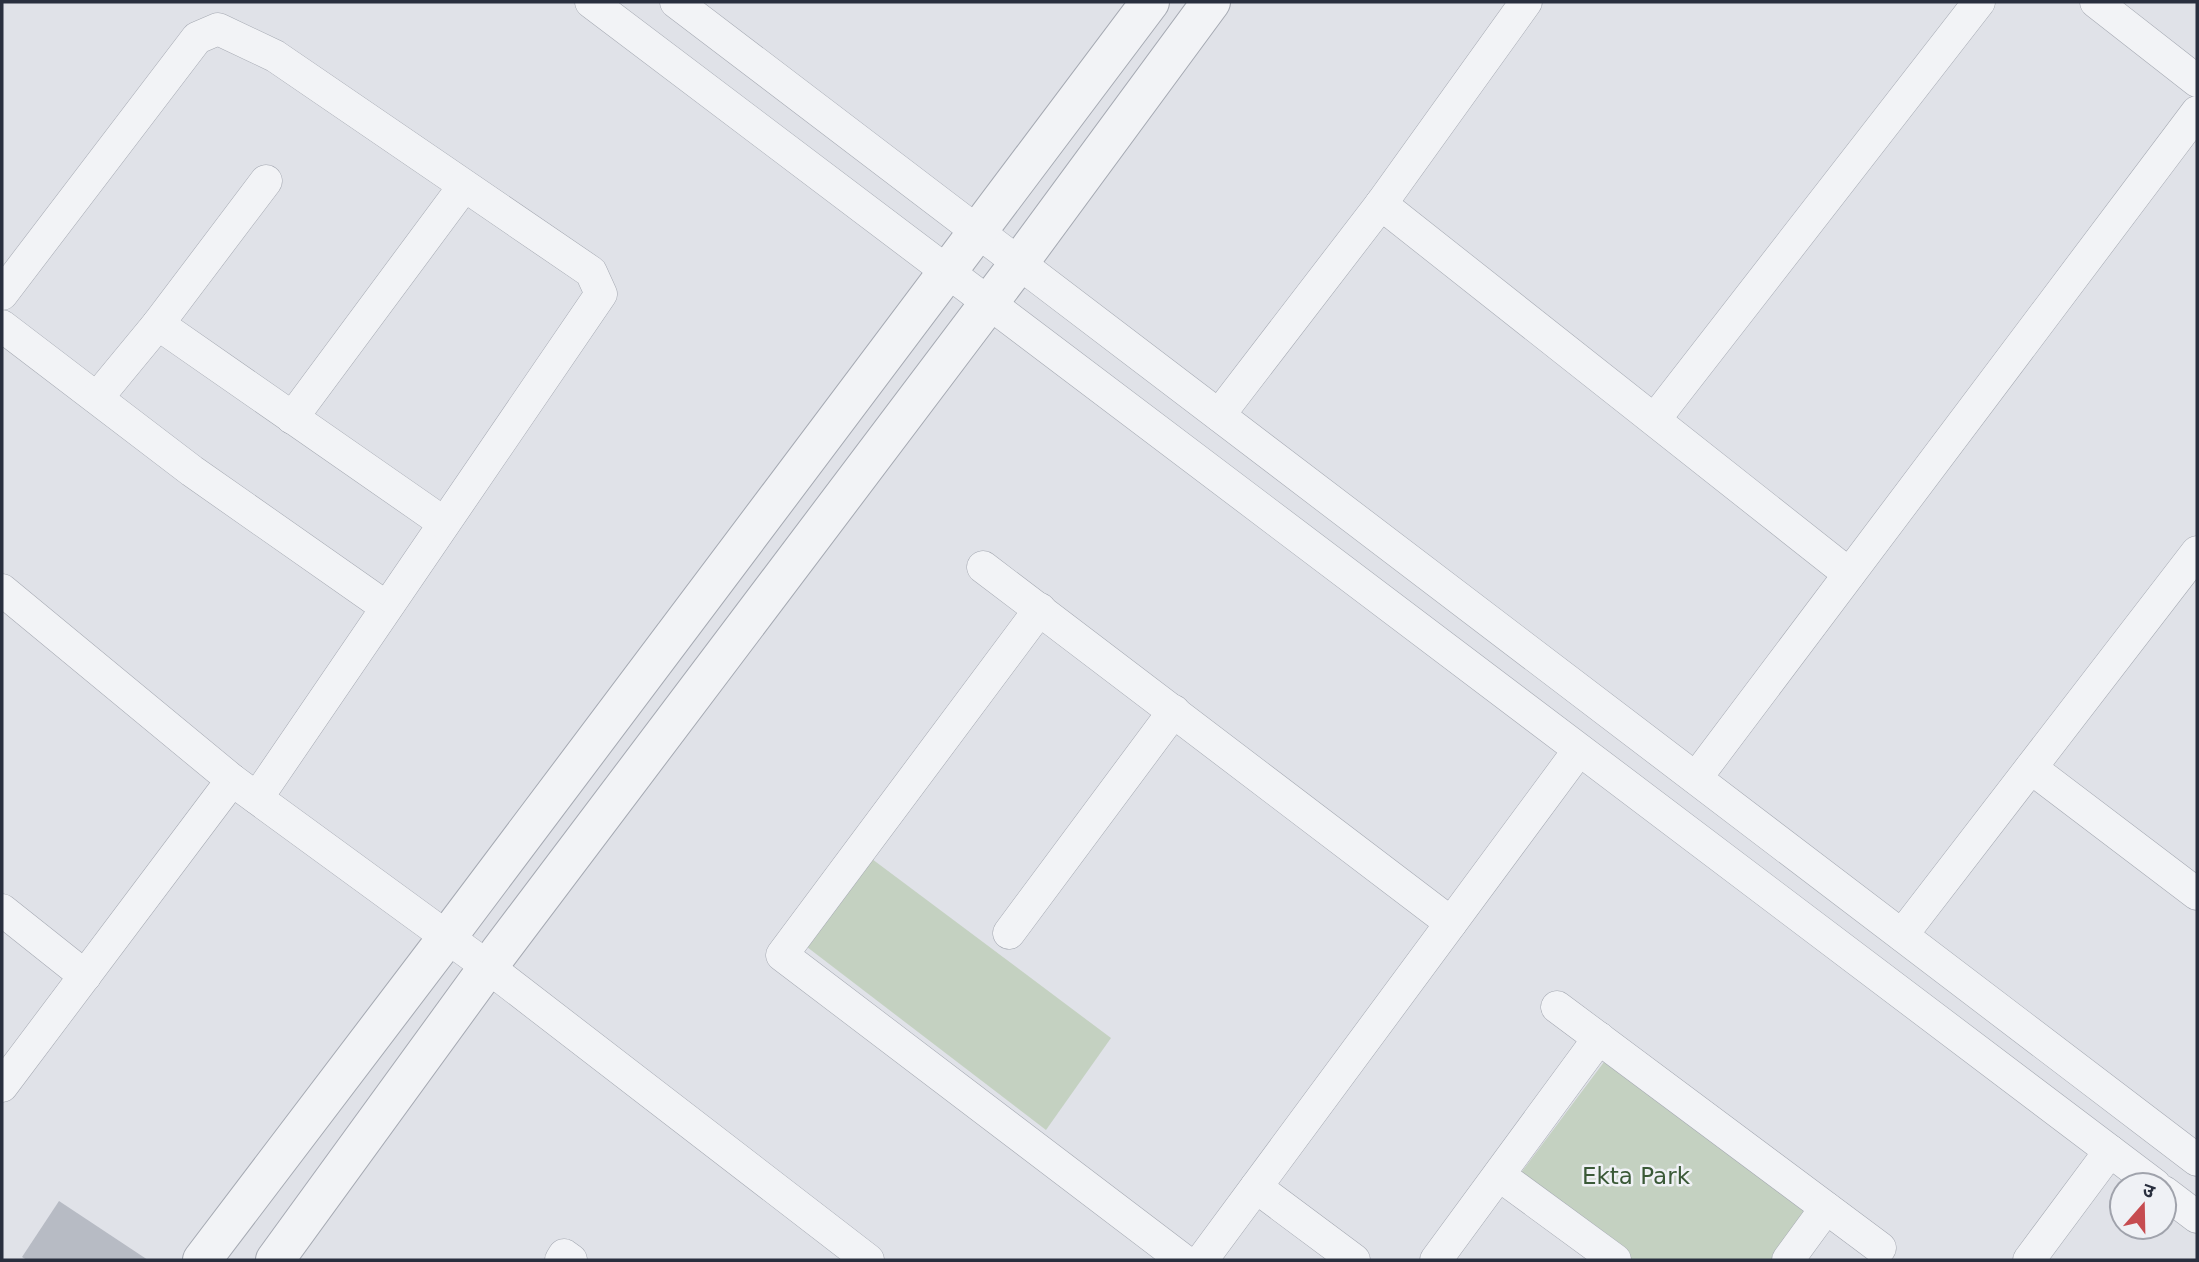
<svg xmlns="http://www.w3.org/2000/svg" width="2199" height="1262" viewBox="0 0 2199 1262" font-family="'DejaVu Sans','Noto Sans Devanagari',sans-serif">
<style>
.green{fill:#c4d1c1}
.building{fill:#b7bbc4}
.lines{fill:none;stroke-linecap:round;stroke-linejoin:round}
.minor-casing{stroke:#a5a9b2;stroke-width:33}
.tertiary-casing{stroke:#a5a9b2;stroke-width:40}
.minor{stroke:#f2f3f6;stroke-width:32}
.tertiary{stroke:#f2f3f6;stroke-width:38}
.labels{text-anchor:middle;stroke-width:5;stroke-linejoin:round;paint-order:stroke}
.park-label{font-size:23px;fill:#3a5937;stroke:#eff1f5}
</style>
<rect width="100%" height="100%" fill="#e0e2e8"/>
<!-- green -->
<g class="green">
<path d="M872,859L1111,1038L1046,1130L807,947Z"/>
<path d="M1604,1062L1807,1213L1771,1260H1628L1517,1178Z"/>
</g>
<!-- building -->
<path class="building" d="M59,1201L148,1260H27L22,1257Z"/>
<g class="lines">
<defs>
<g id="minor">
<path d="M591,2L2155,1185"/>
<path d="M676,2L2197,1160"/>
<path d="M2096,2L2197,81"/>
<path d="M1381,204L1849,574"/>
<path d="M2,294L197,38L218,29L275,56L591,272L601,294L257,798"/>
<path d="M158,324L266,181"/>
<path d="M2,326L192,471L386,607"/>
<path d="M97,398L158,324L444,523"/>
<path d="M1219,415L1381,204L1526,2"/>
<path d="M292,418L464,186"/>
<path d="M1655,419L1979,2"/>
<path d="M983,567L1451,923"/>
<path d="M2,590L232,780L488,967L868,1260"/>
<path d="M1040,609L782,955L1183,1260"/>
<path d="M2031,768L2197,894"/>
<path d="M1696,778L2197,112"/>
<path d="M2,910L85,976"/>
<path d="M1009,933L1174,711"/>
<path d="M1902,935L2197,552"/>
<path d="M1557,1007L1880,1248"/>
<path d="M2,1086L232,780"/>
<path d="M1499,1175L1615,1260"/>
<path d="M1256,1187L1354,1260"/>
<path d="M2164,1192L2197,1217"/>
<path d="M561,1260L564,1255L571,1260"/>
<path d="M1202,1260L1579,750"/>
<path d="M1436,1260L1599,1038"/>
<path d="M1788,1260L1826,1208"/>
<path d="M2029,1260L2110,1151"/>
</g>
<g id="tertiary">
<path d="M202,1260C521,843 833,421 1150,2"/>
<path d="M275,1260L488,967L1019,263L1211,2"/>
</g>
</defs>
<!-- minor casing -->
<use href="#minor" class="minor-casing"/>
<!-- tertiary casing -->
<use href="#tertiary" class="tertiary-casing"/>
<!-- minor -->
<use href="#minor" class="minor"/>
<!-- tertiary -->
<use href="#tertiary" class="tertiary"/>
</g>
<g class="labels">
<!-- park labels -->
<g class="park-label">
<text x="1636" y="1184">Ekta Park</text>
</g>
</g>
<!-- border -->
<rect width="2199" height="1262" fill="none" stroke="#292f3e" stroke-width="7"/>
<!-- north arrow -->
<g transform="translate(2143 1206) rotate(20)"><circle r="33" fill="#eff1f5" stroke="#a0a3ac" stroke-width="2"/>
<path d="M0-5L12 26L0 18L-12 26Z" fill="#c64c50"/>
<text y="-10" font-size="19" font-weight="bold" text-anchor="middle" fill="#292f3e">उ</text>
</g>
</svg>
